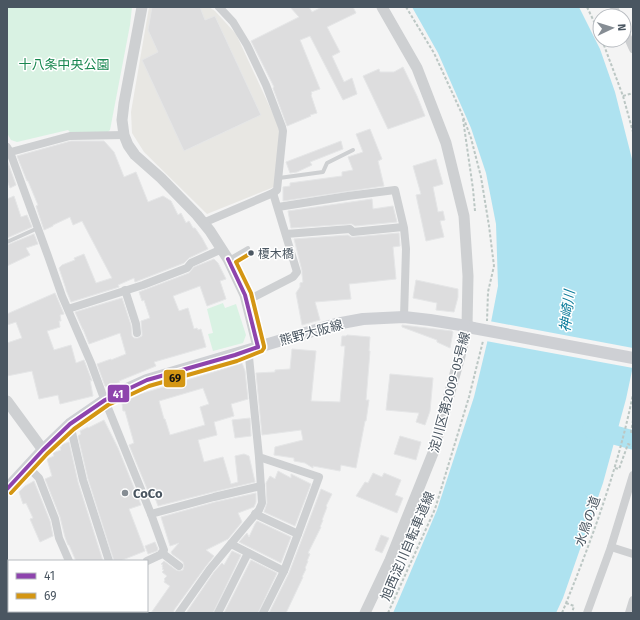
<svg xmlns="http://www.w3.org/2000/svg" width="640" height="620" viewBox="0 0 640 620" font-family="'Fira Sans','Noto Sans JP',sans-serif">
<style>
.commercial{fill:#e8e7e3}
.green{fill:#d9f2e3}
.water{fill:#aee2f0}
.pier{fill:#f4f4f4}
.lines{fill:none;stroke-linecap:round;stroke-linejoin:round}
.river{stroke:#aee2f0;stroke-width:19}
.building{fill:#ddddde;stroke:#e5e6e7;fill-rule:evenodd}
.path{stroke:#bcc7c4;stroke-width:2;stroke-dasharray:3 2;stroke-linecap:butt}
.service{stroke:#ced0d2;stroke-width:4}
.minor{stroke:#ced0d2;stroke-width:8}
.tertiary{stroke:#ced0d2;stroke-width:11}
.secondary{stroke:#ced0d4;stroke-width:12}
.secondary-bridge{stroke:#ced0d4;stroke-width:12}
.bus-1-casing{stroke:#fff;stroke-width:7}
.bus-2-casing{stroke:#fff;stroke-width:7}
.bus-1{stroke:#8e44ad;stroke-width:4}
.bus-2{stroke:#d49613;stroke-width:4}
.bus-dot{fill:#4a5661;stroke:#fff;stroke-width:1.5}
.poi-dot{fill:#868d94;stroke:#fff;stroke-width:1.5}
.labels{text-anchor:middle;stroke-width:3;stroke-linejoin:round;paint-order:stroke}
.bus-label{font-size:12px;fill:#4a5661;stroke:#fff;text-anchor:start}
.park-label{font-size:13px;fill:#17864f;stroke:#fff}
.street-label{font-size:13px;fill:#4a5661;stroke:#fff}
.poi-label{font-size:13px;font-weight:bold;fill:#4a5661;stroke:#fff;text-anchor:start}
.water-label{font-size:14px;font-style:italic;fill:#0c7c9b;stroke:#fff}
.line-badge{stroke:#fff;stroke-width:1.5}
.badge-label{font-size:11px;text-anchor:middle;font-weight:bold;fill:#fff}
.pale-badge-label{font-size:11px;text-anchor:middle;font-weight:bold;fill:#111}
</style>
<rect width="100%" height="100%" fill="#f4f4f4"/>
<!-- commercial -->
<path class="commercial" d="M149,7H209L215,11L236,34L280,129L274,187L207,214L144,152L132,133L131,112Z"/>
<!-- green -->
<g class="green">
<path d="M7,7H132L130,25L110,130L108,132L71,133L68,130L17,142L11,140L7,133Z"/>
<path d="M223,303L225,308L236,304L246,335L243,343L213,351L208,334L213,333L207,309Z"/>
</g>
<!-- water -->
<path class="water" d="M412,7H579L600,49L615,92L633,163V366L626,399L603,483L563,598L556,613H393L437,510L474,397L487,343L498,286L496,224L486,173L471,128L438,53Z"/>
<!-- pier -->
<path class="pier" d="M489,321L633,348V368L486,341Z"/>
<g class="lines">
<!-- river -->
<path class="river" d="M592,429L633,440"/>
</g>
<!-- building -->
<g class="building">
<path d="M152,7H200L205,20L215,16L261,115L184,151L142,60L158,52L148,30Z"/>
<path d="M290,7H309L312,12L322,7H353L356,13L327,27L340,52L332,56L344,82L352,78L357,94L343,100L310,36L300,40L320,89L311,92L312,94L311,95L317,113L310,115L311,116L287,126L273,88L274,87L251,41L299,17Z"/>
<path d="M403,67L417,96L425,116L388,129L363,76L379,69L380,72H394Z"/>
<path d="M370,129L382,159L378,161L384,186L283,201V187L290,186V183L342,176V172L353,170L348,157L363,152L356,134Z"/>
<path d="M71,141H104L114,152L124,177L136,172L148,202L163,196L171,201L178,215L181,213L186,223L189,221L193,228H195L202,238L208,249L189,258L184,263L135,282L134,278L118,285L119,287L71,302L66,290V289L59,268L62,265L75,260L74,258L84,254L96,283L112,278L82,221L73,225L70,217L53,225V226L44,230L36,206L38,205L28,181H27L17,156Z"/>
<path d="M341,141L343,149L310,162L312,165L297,172L290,173L286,162Z"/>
<path d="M436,159L443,184L433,187L438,212L443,211L445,220L440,221L444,237L426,241L416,195L421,194L413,166Z"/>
<path d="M7,160L16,185L10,188L7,180Z"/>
<path d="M14,196L21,217L27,215L32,227L7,238V199Z"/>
<path d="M372,199L373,209L393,206L397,222L355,226L352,224H350L291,228L288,211Z"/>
<path d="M399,233L400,246L393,247L396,279L349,284L351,299L315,302L320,320L302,325L296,293L300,287V283L303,282L302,274V271L294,239L348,235L351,237H354Z"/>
<path d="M34,234L38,244L26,248L30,255L7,266V245Z"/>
<path d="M214,259L218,263L226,279L220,281L226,299L207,306L200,286L173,296L179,311L188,308L194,329L197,328L198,330L201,329L206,347L154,362L156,366L119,381L120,382L108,387L105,386L97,364L111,359V360L126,354L120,333L89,344L83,329V330L75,312L122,298L131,325L132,336L134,338H138L142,336V333L141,321L150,318L144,300L142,301L139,292L189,273L194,267Z"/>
<path d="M416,280L458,289V297L454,312L436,310L437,303L413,298Z"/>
<path d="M55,293L64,314L60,315L61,321H59L60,327L47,331L54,350L71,345L76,363L84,360L92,381L90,380L93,396L60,404L58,395L39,399L32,371L7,376V343L22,338L16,322L7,325V314Z"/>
<path d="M402,325L452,331L453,332L450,348L437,342V340L402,327Z"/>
<path d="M347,335L370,337L369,351H370L366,400H369L366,421H365L356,468L341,465L340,471L313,466V468L305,463L294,461V458L274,455L275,447L303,440L301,430L262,435L256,373L275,372V370L290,369L292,349L316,351L311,401L340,402L345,346H341L342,336H346Z"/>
<path d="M242,363L245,371L248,399L231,404L234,416L214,422L217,435L198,440L204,462L223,457L231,484L238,482L235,456L244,454L249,456L255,482L213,492L158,506L154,495L150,496L129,445L134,443L125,411H123L122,403L140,394L227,368ZM203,388L209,404L200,407L205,425L170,435L165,419H164L159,401Z"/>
<path d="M390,374L433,378L430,411L425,425L416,422L419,413L386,410Z"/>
<path d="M250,418L251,436L235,438L232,420Z"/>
<path d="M104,420L118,448L141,505L129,509L145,551L120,561H114L88,479L78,436L81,434L80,431L88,427V428Z"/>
<path d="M400,436L421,442L416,460L394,454Z"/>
<path d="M69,442L78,482L103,561H76L69,545H68L65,537L60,517L45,479L52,476L47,459L54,456L53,453L61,450L60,447L62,446L61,445Z"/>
<path d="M278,471L291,478V474L311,484L295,526L264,512L267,503L266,483L270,476L275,479Z"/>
<path d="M373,473L382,477L384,473L401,480L395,495L403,498L397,513L356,496L365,482L368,483Z"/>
<path d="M34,481L50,521L53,536L40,542L30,519L33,518L26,503L23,504L19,492L25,486Z"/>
<path d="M321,489L332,494L326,506L327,507L322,520H323L320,527H321L308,553L310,554L307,561H308L305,568L306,569L302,577H303L286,613H269L289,573Z"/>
<path d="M256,493V502L254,507L238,513L242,522L228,539L206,550L214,556L206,566L174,610V613H151L170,586L164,582L165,580L164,579L167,576L162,572L164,570L162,569L163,568L162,566L163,565L161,564L164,561L176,570L179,571L183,570L184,566L183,562L172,554L171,552L179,543L170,546L161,517L215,502Z"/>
<path d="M257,521L291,537L281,563L239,542L247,533L249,537L255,524Z"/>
<path d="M381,535L389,538L382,553L375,550Z"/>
<path d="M155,542L158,549L157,551L148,554L145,546Z"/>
<path d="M232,551L241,555L213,613H186L214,572L222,563L224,565Z"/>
<path d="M251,560L277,573L258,613H224Z"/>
</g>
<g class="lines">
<!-- path -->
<g class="path">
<path d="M406,7L434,53L462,114L471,138L481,177L489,226L494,266L488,292L487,321"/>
<path d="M587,7L600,34"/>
<path d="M602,40L623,96L633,132"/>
<path d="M623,96L633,93"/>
<path d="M463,119L473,189L475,211"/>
<path d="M633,420L631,433L633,434"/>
<path d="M633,452V453"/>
<path d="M615,468L619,469L628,444L633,446"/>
<path d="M566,603L574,606L572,613"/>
<path d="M388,613L435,509L469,397L483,341"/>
<path d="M562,613C591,542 618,469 633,394"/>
</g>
<!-- service -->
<g class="service">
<path d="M279,178L323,172L327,163L353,150"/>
<path d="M7,242L38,228"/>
<path d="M229,259L248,248"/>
</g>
<!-- minor -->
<g class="minor">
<path d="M614,7L618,16"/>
<path d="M624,29L633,49"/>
<path d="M7,147L10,152L48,256L62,296L91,363L102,393L151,514L164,550L160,555L147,561"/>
<path d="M7,153L70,136L124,135"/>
<path d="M278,207L348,196L395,190L404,228L406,249L404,317"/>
<path d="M203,223L273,193L277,190L283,131L282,127L266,85L247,45L233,22L219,7"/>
<path d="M286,234L350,229L353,232L403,227"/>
<path d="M125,290L136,324L137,333"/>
<path d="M246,301L293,277L297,272L273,193"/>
<path d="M68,309L143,285L187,268L191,263L222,249"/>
<path d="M257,348L249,357L259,457L319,477L298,534L284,571L263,613"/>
<path d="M70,424L83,480L109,561"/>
<path d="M28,467L39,478L55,519L59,538L69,561"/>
<path d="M151,514L214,497L261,486"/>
<path d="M255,514L298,534"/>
<path d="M231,544L284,571"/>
<path d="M611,547L633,554"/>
<path d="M162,553L179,566"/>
<path d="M179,613L210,569L259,510L262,503L259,457"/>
<path d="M218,613L248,553"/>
<path d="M587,613L611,547L633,475"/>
<path d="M629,613L633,600"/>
</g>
<!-- tertiary -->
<g class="tertiary">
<path d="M142,7L124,103L122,120L124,135L128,145L135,155L161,178L197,215L210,231L228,259L245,295L258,347"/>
<path d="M7,401L43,450"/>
<path d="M100,611L101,613"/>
<path d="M80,613L84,611"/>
<path d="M365,613L390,560L433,453L460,356L467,326L468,276L464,216L446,143L417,68L382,7"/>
</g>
<!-- secondary -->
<path class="secondary" d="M7,489L43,450L70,424L105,400L127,389L147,380L336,324L363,319L404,317L430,320L467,326L473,328"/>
<!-- secondary-bridge -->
<path class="secondary-bridge" d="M473,328L633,358"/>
<defs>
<g id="bus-1">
<path d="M228,259L245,295L258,347"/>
<path d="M7,489L43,450L70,424L105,400L147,380L235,355L258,347"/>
</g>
<path id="bus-2" d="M11,493L47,454L74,429L108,405L149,386L237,361L262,351L264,348V346L251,293L236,262L251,253"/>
</defs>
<!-- bus-1 casing -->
<use href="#bus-1" class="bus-1-casing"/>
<!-- bus-2 casing -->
<use href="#bus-2" class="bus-2-casing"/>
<!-- bus-1 -->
<use href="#bus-1" class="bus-1"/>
<!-- bus-2 -->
<use href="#bus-2" class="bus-2"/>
</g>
<!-- markers -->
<circle class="bus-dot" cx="251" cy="253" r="3.5"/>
<circle class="poi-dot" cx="125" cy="493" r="4"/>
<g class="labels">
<!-- bus labels -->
<g class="bus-label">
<text x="258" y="258">榎木橋</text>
</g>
<!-- park labels -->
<g class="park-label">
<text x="64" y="69">十八条中央公園</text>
</g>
<!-- street labels -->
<g class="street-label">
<text transform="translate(311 332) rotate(-15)" y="5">熊野大阪線</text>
<text transform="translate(449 392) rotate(-75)" y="5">淀川区第2009-05号線</text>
<text transform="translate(587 521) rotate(-71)" y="5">水鳥の道</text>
<text transform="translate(407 546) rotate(-67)" y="5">旭西淀川自転車道線</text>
</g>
<!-- poi labels -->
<g class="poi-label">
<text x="133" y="498">CoCo</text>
</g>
<!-- water labels -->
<g class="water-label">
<text transform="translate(567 311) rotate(-83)" y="5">神崎川</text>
</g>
</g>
<g class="line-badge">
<rect x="163" y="369" width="23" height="19" rx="4" fill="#d49613"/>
<rect x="107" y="384" width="23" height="19" rx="4" fill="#8e44ad"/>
</g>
<g class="badge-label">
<text x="118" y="398">41</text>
</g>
<g class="pale-badge-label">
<text x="175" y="382">69</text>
</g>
<!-- border -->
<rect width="640" height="620" fill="none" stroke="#4a5661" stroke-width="16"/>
<!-- legend -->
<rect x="8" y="560" width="140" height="52" fill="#ffffff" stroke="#b7bbc0"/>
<rect x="16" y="573" width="20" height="6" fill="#8e44ad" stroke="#b7bbc0"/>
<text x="44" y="580" font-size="12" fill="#4a5661">41</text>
<rect x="16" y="593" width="20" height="6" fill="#d49613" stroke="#b7bbc0"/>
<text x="44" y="600" font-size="12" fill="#4a5661">69</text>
<!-- north arrow -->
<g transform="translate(612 28) rotate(86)"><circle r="19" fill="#ffffff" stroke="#b7bbc0"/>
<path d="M0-3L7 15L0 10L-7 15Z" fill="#868d94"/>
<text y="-6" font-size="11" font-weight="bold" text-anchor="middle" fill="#4a5661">N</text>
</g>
</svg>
